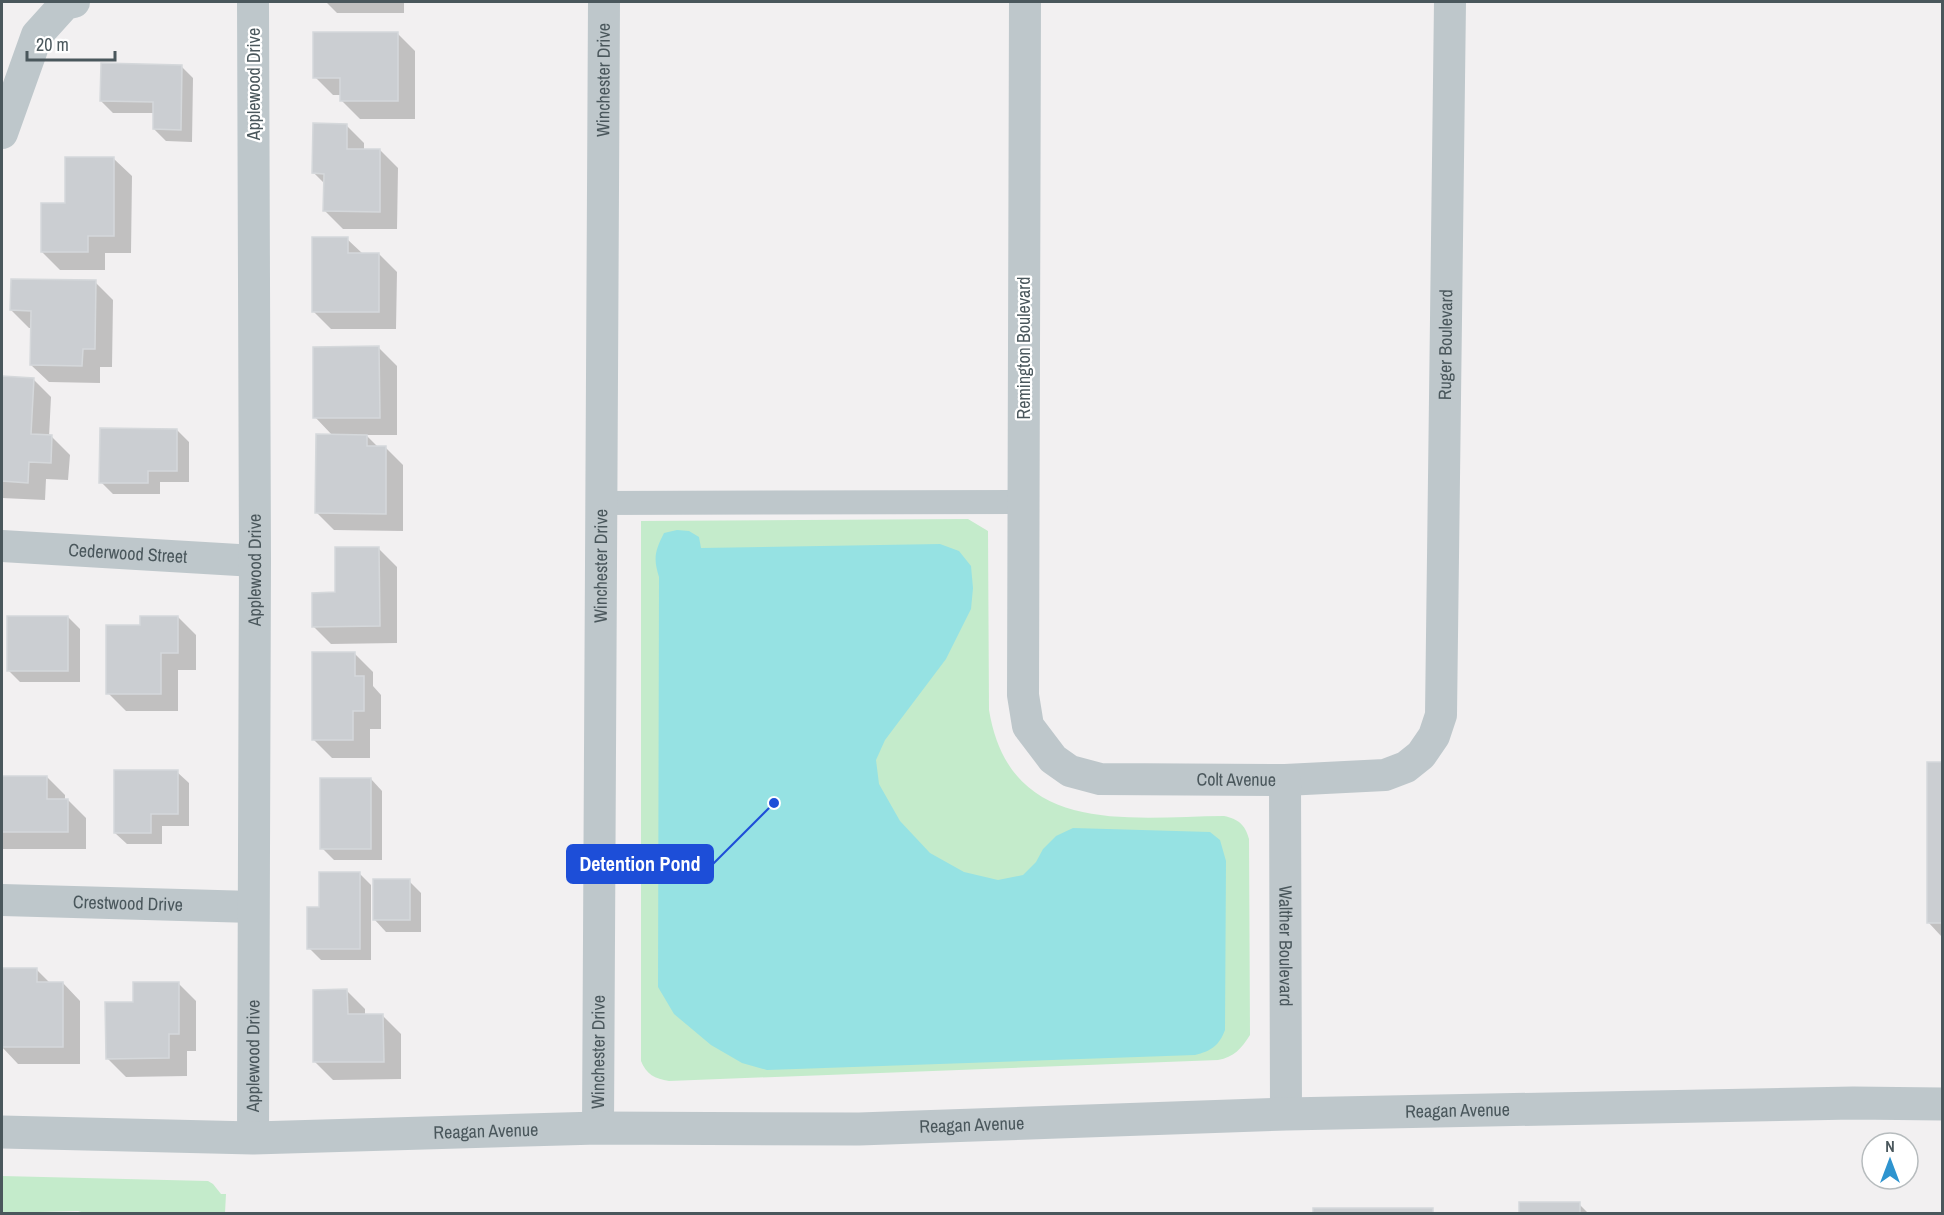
<svg xmlns="http://www.w3.org/2000/svg" width="1944" height="1215" viewBox="0 0 1944 1215" font-family="'Archivo Narrow',sans-serif">
<style>
.green{fill:#c4ebcb}
.water{fill:#96e2e3}
.shadow{fill:#0003}
.building{fill:#cbced2;stroke:#d5d8db;stroke-width:1.5}
.lines{fill:none;stroke-linecap:round;stroke-linejoin:round}
.pedestrian{stroke:#bec7cb;stroke-width:24}
.minor{stroke:#bec7cb;stroke-width:32}
.tertiary{stroke:#bec7cb;stroke-width:33}
.labels{text-anchor:middle;stroke-width:4.5;stroke-linejoin:round;paint-order:stroke}
.street-label{font-size:18px;fill:#4a575c;stroke:#fff}
.leader{fill:none;stroke:#1d4ed8;stroke-width:2}
.callout-dot{fill:#1d4ed8;stroke:#fff;stroke-width:2}
.callout{fill:#1d4ed8;stroke:#1d4ed8;stroke-width:2}
.callout-label{font-size:20px;text-anchor:middle;font-weight:bold;fill:#fff}
</style>
<rect width="100%" height="100%" fill="#f2f0f1"/>
<!-- green -->
<g class="green">
<path d="M968,519L988,531L989,710C1010,837 1127,817 1224,816C1238,819 1245,824 1249,839L1250,1035C1241,1049 1234,1057 1218,1060L669,1081C655,1079 646,1074 641,1061V521Z"/>
<path d="M2,1176L208,1181L213,1184L221,1194H226L225,1213L88,1214L78,1211L2,1213Z"/>
</g>
<!-- water -->
<path class="water" d="M677,530L689,531L699,537L701,548L940,544L959,551L971,566L973,588L971,609L946,659L885,740L876,760L879,784L900,821L930,853L964,872L998,880L1023,875L1036,862L1043,849L1056,836L1073,828L1210,832L1220,840L1226,861L1225,1030C1219,1046 1211,1051 1195,1055L767,1070L742,1063L711,1045L674,1014L658,987L659,577C653,558 655,551 664,533Z"/>
<!-- shadow -->
<g class="shadow">
<path d="M326,2H404V13H337Z"/>
<path d="M397,33L415,51V119H360L342,101V95H333L315,77Z"/>
<path d="M181,66L193,78L192,142L166,141L154,129V113H113L101,101Z"/>
<path d="M346,125L364,143V150H380L398,168L397,229H343L325,211V184L314,173Z"/>
<path d="M114,159L132,176L131,253H105V270H60L42,252L66,205Z"/>
<path d="M347,239L363,254H379L397,272L396,329H331L313,311Z"/>
<path d="M95,282L113,300L112,367H100V383L49,382L31,365L32,328H29L11,310Z"/>
<path d="M379,348L397,366V435H366L378,447H385L403,465V531L334,530L316,512L333,436L315,417Z"/>
<path d="M2,378L33,379L51,397L49,437H52L70,455L68,480L46,479L45,500L2,498Z"/>
<path d="M177,430L189,442V482H160V494H113L101,482Z"/>
<path d="M379,549L397,567V643L331,644L313,626L336,594Z"/>
<path d="M68,617L80,629V682H20L8,670Z"/>
<path d="M178,617L196,635V670H178V711H126L108,693L141,626Z"/>
<path d="M355,654L373,672V686L381,695V729H370V758H332L314,740Z"/>
<path d="M1928,763H1942V937L1928,922Z"/>
<path d="M177,772L189,783V826H162V844H127L115,833Z"/>
<path d="M2,777H47L65,795V800H68L86,818V849H2Z"/>
<path d="M371,779L382,791V860H334L322,848Z"/>
<path d="M359,873L371,885V960H321L309,948L321,908Z"/>
<path d="M409,881L421,893V932H386L375,920Z"/>
<path d="M2,969H36L50,983H63L80,1001V1064H18L2,1047Z"/>
<path d="M178,983L196,1001V1051H187V1076L126,1077L108,1059L135,1003Z"/>
<path d="M347,991L365,1009V1016H383L401,1034V1079L333,1080L315,1062Z"/>
<path d="M1579,1204L1589,1214H1520Z"/>
</g>
<!-- building -->
<g class="building">
<path d="M313,32H398V101H340V78H313Z"/>
<path d="M101,63L182,65L181,130L153,129V102L100,101Z"/>
<path d="M313,123L347,124V149H380V212L323,211L324,174L312,173Z"/>
<path d="M65,157H114V236H88V252H41V203H65Z"/>
<path d="M312,237H348V253H379V312H312Z"/>
<path d="M11,279L96,280L95,349H83L82,366L30,365L31,311L10,310Z"/>
<path d="M379,346L380,418H313V347Z"/>
<path d="M2,376L34,378L31,434L52,435L51,463L29,462L28,483L2,481Z"/>
<path d="M100,428L177,429V471H148V483H99Z"/>
<path d="M316,434L367,435V446H386V514L315,513Z"/>
<path d="M335,547H379L380,626L312,627V593L335,592Z"/>
<rect x="7" y="616" width="61" height="55"/>
<path d="M140,616H178V653H161V694H106V625H140Z"/>
<path d="M312,652H355V676H364V711H353V740H312Z"/>
<rect x="1927" y="762" width="15" height="161"/>
<path d="M114,770H178V814H151V833H114Z"/>
<path d="M2,776H47V799H68V832H2Z"/>
<rect x="320" y="778" width="51" height="71"/>
<path d="M319,872H360V949H307V907H319Z"/>
<rect x="373" y="879" width="37" height="41"/>
<path d="M2,968H37V982H63V1047H2Z"/>
<path d="M133,982H179V1034H169V1058L106,1059L105,1002H133Z"/>
<path d="M347,989L348,1014H383L384,1062H313V990Z"/>
<rect x="1519" y="1202" width="61" height="12"/>
<rect x="1313" y="1208" width="120" height="6"/>
</g>
<g class="lines">
<!-- pedestrian -->
<path class="pedestrian" d="M601,503L1023,502"/>
<!-- minor -->
<g class="minor">
<path id="s1" d="M1025,2L1023,695L1028,726L1053,759L1070,771L1100,779L1285,780L1385,775L1406,767L1421,755L1434,736L1441,715L1450,2"/>
<path d="M2,133L37,35L65,4L74,2"/>
<path id="s2" d="M2,546L255,561"/>
<path id="s3" d="M1285,780L1286,1114"/>
<path id="s4" d="M2,900L253,907"/>
<path id="s5" d="M598,1128L604,2"/>
<path id="s6" d="M253,1138L255,561L253,2"/>
</g>
<!-- tertiary -->
<path class="tertiary" id="s7" d="M2,1132L253,1138L598,1128L859,1129L1286,1114L1853,1103L1942,1104"/>
</g>
<g class="labels">
<!-- street labels -->
<g class="street-label">
<text dy="6" stroke="none"><textPath href="#s5" startOffset="1048">Winchester Drive</textPath></text>
<text transform="translate(254 84) rotate(-90)" y="6">Applewood Drive</text>
<text dy="6" stroke="none"><textPath href="#s1" startOffset="1560">Ruger Boulevard</textPath></text>
<text transform="translate(1024 348) rotate(-90)" y="6">Remington Boulevard</text>
<text dy="6" stroke="none"><textPath href="#s2" startOffset="126">Cederwood Street</textPath></text>
<text dy="6" stroke="none"><textPath href="#s5" startOffset="562">Winchester Drive</textPath></text>
<text dy="6" stroke="none"><textPath href="#s6" startOffset="568">Applewood Drive</textPath></text>
<text dy="6" stroke="none"><textPath href="#s1" startOffset="954">Colt Avenue</textPath></text>
<text dy="6" stroke="none"><textPath href="#s4" startOffset="126">Crestwood Drive</textPath></text>
<text dy="6" stroke="none"><textPath href="#s3" startOffset="166">Walther Boulevard</textPath></text>
<text dy="6" stroke="none"><textPath href="#s5" startOffset="76">Winchester Drive</textPath></text>
<text dy="6" stroke="none"><textPath href="#s6" startOffset="82">Applewood Drive</textPath></text>
<text dy="6" stroke="none"><textPath href="#s7" startOffset="1456">Reagan Avenue</textPath></text>
<text dy="6" stroke="none"><textPath href="#s7" startOffset="970">Reagan Avenue</textPath></text>
<text dy="6" stroke="none"><textPath href="#s7" startOffset="484">Reagan Avenue</textPath></text>
</g>
</g>
<!-- callouts -->
<path class="leader" d="M774 803L713 864"/>
<circle class="callout-dot" cx="774" cy="803" r="6"/>
<rect class="callout" x="567" y="845" width="146" height="38" rx="6"/>
<g class="callout-label">
<text x="640" y="871">Detention Pond</text>
</g>
<!-- border -->
<rect width="1944" height="1215" fill="none" stroke="#4a575c" stroke-width="6"/>
<!-- north arrow -->
<g transform="translate(1890 1161)"><circle r="28" fill="#ffffff" stroke="#b7bcbe" stroke-width="1.5"/>
<path d="M0-4.5L10 22L0 15L-10 22Z" fill="#2e94cf"/>
<text y="-9" font-size="16" font-weight="bold" text-anchor="middle" fill="#4a575c">N</text>
</g>
<!-- scale -->
<path d="M27 51v9h88v-9" fill="none" stroke="#4a575c" stroke-width="3"/>
<text x="36" y="51" font-size="18" fill="#4a575c" stroke="#ffffff" stroke-width="4.5" paint-order="stroke">20 m</text>
</svg>
